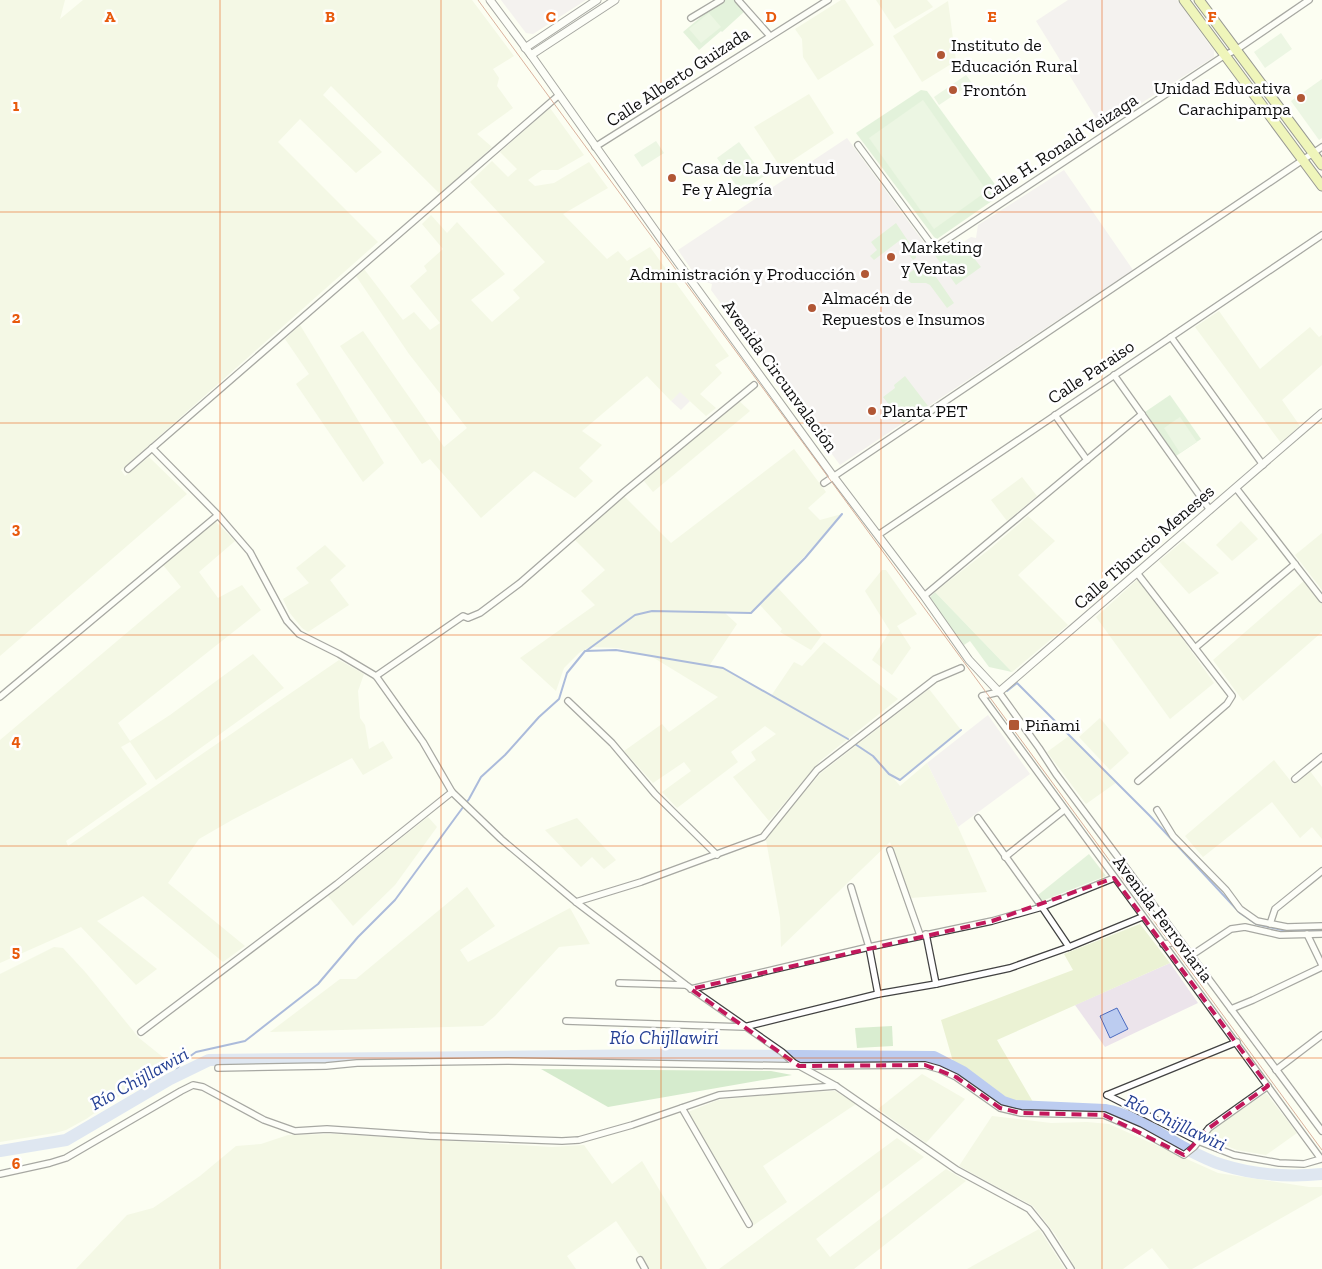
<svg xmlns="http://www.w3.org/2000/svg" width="1322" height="1269" viewBox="0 0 1322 1269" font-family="'Zilla Slab',serif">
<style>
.industrial{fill:#ece4eb}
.farmland{fill:#ebf2d4}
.green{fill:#c6e5bf}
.forest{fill:#a7d4a0}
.pitch{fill:#d9edd0}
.water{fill:#bcccf0;stroke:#4b6bbf}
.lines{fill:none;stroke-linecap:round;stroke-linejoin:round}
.stream{stroke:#4b6bbf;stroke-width:2}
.river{stroke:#bcccf0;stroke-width:12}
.minor-casing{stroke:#424242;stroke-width:8}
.tertiary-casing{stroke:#424242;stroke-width:9}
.primary-casing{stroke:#202020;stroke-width:11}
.minor{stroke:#fff;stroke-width:5.5}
.tertiary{stroke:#fff;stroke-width:7}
.primary{stroke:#e1ea76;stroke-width:9}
.tram{stroke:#b15735;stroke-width:1}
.marked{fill:none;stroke:#c2185b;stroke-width:4;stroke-dasharray:10 6;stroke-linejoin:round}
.grid{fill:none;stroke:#e8590c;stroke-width:1;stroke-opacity:0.55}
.poi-dot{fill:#b15735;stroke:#fff;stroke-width:2}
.labels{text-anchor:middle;stroke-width:5;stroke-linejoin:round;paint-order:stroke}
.poi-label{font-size:18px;fill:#0f0f0f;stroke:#fff;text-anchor:start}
.street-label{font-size:18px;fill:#0f0f0f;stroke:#fff}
.water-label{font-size:19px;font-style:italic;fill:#254094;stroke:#fff}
.grid-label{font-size:16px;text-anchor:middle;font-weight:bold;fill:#e8590c;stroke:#fff;stroke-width:5;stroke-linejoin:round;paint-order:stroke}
</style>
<rect width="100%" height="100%" fill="#fcfef2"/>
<!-- industrial -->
<g class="industrial">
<path d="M501,0H586L533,34L526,33Z"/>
<path d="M1068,0H1177L1214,51V57L1102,128L1036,21Z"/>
<path d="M847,138L933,255L955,240L962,243L971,237L976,238L978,225L1064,170L1133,270L840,465L711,290L712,284L698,279L678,250Z"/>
<path d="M680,391L690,401L681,410L671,401Z"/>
<path d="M988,715L1030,774L958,827L927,763Z"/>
<path d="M1170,963L1198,1003L1105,1047L1075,1005Z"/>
</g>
<!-- farmland -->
<g class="farmland">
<path d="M0,0H65L60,19L83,0H472L514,56L493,69L499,78L497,86L513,108L477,134L492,147L440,194L331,86L323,95L382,152L356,173L300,119L278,142L378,242L121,470L125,476L149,457L187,494L0,656Z"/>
<path d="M841,0H845L874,45L818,80L803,57L802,39L795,29Z"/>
<path d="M876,0H927L933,7L895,29Z"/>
<path d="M948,1L956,61L922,82L893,36Z"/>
<path d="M809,94L834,133L781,168L754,127Z"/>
<path d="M550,108L584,155L558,170H542L528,180L535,186L554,183L589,162L608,188L563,214L607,259L618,251L627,261L650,247L729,356L715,365L722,373L700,394L716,408L706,416L680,392L671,401L647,376L582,431L602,445L579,468L593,481L575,498L534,471L481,518L430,459L422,464L340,346L363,331L444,447L467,428L409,354L356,276L364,269L403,320L414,312L430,330L440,323L410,286L427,271L424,266L443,249L422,224L431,215L447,233L457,222L505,274L471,300L492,322L520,298L513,290L545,262L470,182L492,161L508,177L517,169L500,152Z"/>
<path d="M1219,311L1260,369L1310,327L1319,337L1322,335V365L1282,400L1300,426L1281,443L1195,327Z"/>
<path d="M300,325L384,463L363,482L296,384L309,374L285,339Z"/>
<path d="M739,401L750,411L653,492L644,481Z"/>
<path d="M794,449L826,492L808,508L820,520L842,514L777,587L822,635L811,650L780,632L782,629L760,605L751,613H725L737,624L709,666L723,668L771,696L794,662L802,666L824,642L898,699L820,761L769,821L733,777L756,760L751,752L776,734L765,726L731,752L738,762L677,808L662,792L691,771L684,762L653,783L624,751L662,724L669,732L718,697L654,658L618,648L590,647L579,653L564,668L556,691L520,658L595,605L581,591L605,570L573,538L624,496L671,543Z"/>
<path d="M1022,477L1037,496L1007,521L991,500Z"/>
<path d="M1028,516L1055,541L1018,575L1068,625L1012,672L935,592L991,548Z"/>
<path d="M215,521L235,541L199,572L218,598L242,585L261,610L118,723L130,741L170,715L253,654L284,688L156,780L130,742L121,747L147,784L66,841L68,846L339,660L364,674L358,691L360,718L365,725L369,749L383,741L393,758L363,775L352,758L232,820L199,839L168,883L245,946L223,962L143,896L97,921L157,969L136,985L81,927L0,963V740L181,587L163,565Z"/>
<path d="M1241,521L1258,539L1232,561L1216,545Z"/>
<path d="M1322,533V590L1295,555Z"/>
<path d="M1183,541L1219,573L1189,594L1159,561Z"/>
<path d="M325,545L346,566L330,580L349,605L308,632L302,628L289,612L283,599L309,583L296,568Z"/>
<path d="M882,570H886L917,614L897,626L911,648L892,675L872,660L890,631L865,591Z"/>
<path d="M1139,578L1214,683L1170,719L1096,617Z"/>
<path d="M1305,580L1322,603V632L1243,701L1213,660Z"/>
<path d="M929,689L961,730L900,780L891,775L900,786L927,763L958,827L987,892L911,898L890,842L781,947L780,918L766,840L784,815L821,773Z"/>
<path d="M1100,718L1129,753L1110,770L1079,737Z"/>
<path d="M1069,736L1117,782L1086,804L1047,752Z"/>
<path d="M1274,760L1293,784L1310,771L1322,787V839L1312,827L1300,838L1272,802L1203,857L1185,836Z"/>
<path d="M428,817L437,827L395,885L353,926L328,896Z"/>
<path d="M577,818L616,860L604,869L592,857L581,867L545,830Z"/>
<path d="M467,887L495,926L460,950L468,962L570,908L590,944L559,947L495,1016L483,1026L270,1032L340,979H356Z"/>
<path d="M1140,924L1170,963L997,1040L1033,1102L1008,1101L970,1072L954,1065L941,1020L1073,970L1064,954Z"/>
<path d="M54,947L63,948L86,973L139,1038L169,1062L86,1119L66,1130L55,1133L0,1142V974Z"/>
<path d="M922,1074L965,1099L926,1143L878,1109Z"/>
<path d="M835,1091L856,1104L763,1166L787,1202L754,1225L688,1112L718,1100L786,1093Z"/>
<path d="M1266,1093L1297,1133L1266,1155L1237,1150L1209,1139L1208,1133Z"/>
<path d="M992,1116L1051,1123L1087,1122L1109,1124L1218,1173L1309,1187H1322V1195L1192,1269H1169L1152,1248L1123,1269H1076L1055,1234L1033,1206L959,1166Z"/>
<path d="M335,1134L552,1147L584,1145L612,1184L642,1161L707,1269H649L616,1221L567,1256L576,1269H76L127,1215L153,1208L200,1176L236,1146L261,1144L288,1135Z"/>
<path d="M897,1138L924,1157L816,1239L830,1257L946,1169L966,1181L854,1269H719Z"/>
<path d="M1039,1229L1065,1269H967Z"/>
</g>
<!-- green -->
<g class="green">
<path d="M725,0H735L745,11L722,32L721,31L699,50L683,32L708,11Z"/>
<path d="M921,90L927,91L1002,194L937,239L934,237L856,133Z"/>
<path d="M896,223L916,253V258L913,260L899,241L874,260L870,256L877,250L871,242Z"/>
<path d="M955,240L962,243L981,267L956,285L934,254Z"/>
<path d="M925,261L954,303L947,308L930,285L926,283H911L906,278L907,275Z"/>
<path d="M905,376L928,406L903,423L883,397L895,388L894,385Z"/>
<path d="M1170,395L1201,439L1176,456L1145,412Z"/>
<path d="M935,592L1012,672L989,667L970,641L964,645L929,598Z"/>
<path d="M1089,854L1106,876L1042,901L1038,895Z"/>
</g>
<!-- forest -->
<path class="forest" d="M541,1069L771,1071L792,1075L608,1107Z"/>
<!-- pitch -->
<g class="pitch">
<path d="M709,13L721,27L701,43L689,29Z"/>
<path d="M1281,33L1292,49L1265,68L1254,52Z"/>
<path d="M966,75L972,83L939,105L934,97Z"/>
<path d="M1322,79V138L1319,140L1291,101Z"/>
<path d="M923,100L987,191L934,229L869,138Z"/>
<path d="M656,141L664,153L642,167L634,155Z"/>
<path d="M739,142L764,176L741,192L717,158Z"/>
<path d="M1180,417L1197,442L1180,453L1164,428Z"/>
<path d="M892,1026L893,1046L857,1048L855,1028Z"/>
</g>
<!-- water -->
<path class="water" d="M1117,1008L1128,1029L1110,1038L1100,1016Z"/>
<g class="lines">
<!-- stream -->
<g class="stream">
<path d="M586,651L635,615L652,611L751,613L805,558L842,514"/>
<path d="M1007,691L1017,683L1150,816L1240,913L1256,924L1282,930H1322"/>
<path d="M855,744L873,756L889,774L900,780L961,730"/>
<path d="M170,1079L182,1062L196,1052L245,1041L318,984L358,937L395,900L469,799L481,777L505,755L539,717L559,699L567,673L585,651L616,650L723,668L848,739"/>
</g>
<!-- river -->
<path class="river" d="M0,1151L66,1140L170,1079L209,1060L663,1055L934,1057L963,1072L1003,1102L1015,1106L1105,1110C1133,1115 1157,1132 1181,1146C1194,1153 1209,1161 1223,1165C1254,1175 1290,1177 1322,1174"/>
<defs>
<g id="minor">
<path d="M738,0L770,36"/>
<path d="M691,18L721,0"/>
<path d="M858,145L934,248L1225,55L1236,50L1309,0"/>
<path d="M595,147L828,0"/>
<path d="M1171,337L1263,465"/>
<path d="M1114,375L1210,510"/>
<path d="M1055,415L1087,460"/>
<path d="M152,448L218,515L250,552L287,621L299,634L339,654L376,676L423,742L452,792L501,839L576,902L686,985L782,1052L794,1063L836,1086L957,1170L1029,1209L1046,1230L1071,1269"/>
<path d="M128,469L559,95"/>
<path d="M824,483L1322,147"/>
<path d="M1236,488L1322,599"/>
<path d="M878,535L1322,235"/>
<path d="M1137,573L1232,696L1227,704L1138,781"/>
<path d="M924,596L1142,414"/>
<path d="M1195,648L1295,564"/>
<path d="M376,676L463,616L468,618L480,613L520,583L624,492L754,385"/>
<path d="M0,697L218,515"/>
<path d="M568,701L612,743L655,794L717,855"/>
<path d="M1295,779L1322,757"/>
<path d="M1157,810L1173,836L1226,890L1240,909L1257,921L1287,927L1322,926"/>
<path d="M978,818L1042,907L1069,947"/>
<path d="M890,850L920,935"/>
<path d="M1005,857L1064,810"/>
<path d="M851,887L869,947L878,994"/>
<path d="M576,902L641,882L763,837L817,770L935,679L961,668"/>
<path d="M1270,924L1275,909L1322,871"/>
<path d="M926,934L936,984"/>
<path d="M1307,934L1322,965"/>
<path d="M1163,944L1180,942"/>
<path d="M1192,955L1231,929L1245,927L1280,935L1322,934"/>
<path d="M619,983L685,985"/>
<path d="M691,989L869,947L992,921L1042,907L1114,878"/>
<path d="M1231,1009L1253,1000L1322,967"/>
<path d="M566,1021L744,1027L878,994L936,984L1010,968L1069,947L1142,917"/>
<path d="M141,1032L337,884L452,792"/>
<path d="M218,1068L326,1066L357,1063L507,1061L799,1066L925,1065L939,1069L956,1077L1000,1108L1021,1113L1104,1115L1139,1130L1184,1155L1194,1147L1209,1128L1268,1086"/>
<path d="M1276,1070L1322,1035"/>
<path d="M1107,1095L1198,1141L1234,1155L1279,1163L1304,1164L1321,1159L982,696L999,692L1039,748L1056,774L1322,1131"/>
<path d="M1107,1095L1237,1042"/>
<path d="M682,1108L749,1224"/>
<path d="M0,1174L50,1163L66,1158L181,1091L193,1085L203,1087L264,1120L295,1131L327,1129L429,1136L562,1141L579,1140L632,1125L719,1095L836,1086"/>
<path d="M640,1260L645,1269"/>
</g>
<g id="tertiary">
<path d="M490,0L531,55L674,257L833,476L924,596L969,660L999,692L1322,413"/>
<path d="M525,48L597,0"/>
<path d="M531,55L615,0"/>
</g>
<g id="primary">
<path d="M1184,0L1322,186"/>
<path d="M1199,0L1322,165"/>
</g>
</defs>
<!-- minor casing -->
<use href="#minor" class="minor-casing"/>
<!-- tertiary casing -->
<use href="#tertiary" class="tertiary-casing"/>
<!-- primary casing -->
<use href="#primary" class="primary-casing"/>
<!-- minor -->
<use href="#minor" class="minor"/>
<!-- tertiary -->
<use href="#tertiary" class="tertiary"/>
<!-- primary -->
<use href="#primary" class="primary"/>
<!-- tram -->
<path class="tram" d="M478,0L1322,1150"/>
</g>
<!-- marked area -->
<path d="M0 0H1322V1269H0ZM1114,878L1268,1086L1209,1128L1184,1155L1104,1115L1021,1113L1000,1108L956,1077L925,1065L799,1066L691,989L992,921Z" fill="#fcfef2" fill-opacity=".55" fill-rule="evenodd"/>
<path class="marked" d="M1114,878L1268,1086L1209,1128L1184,1155L1104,1115L1021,1113L1000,1108L956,1077L925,1065L799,1066L691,989L992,921Z"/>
<!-- grid -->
<path class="grid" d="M220,0V1269M441,0V1269M661,0V1269M881,0V1269M1102,0V1269M0,212H1322M0,423H1322M0,635H1322M0,846H1322M0,1058H1322"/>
<!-- markers -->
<g class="poi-dot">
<circle cx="941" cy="55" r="5"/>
<circle cx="953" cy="90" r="5"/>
<circle cx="1301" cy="98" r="5"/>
<circle cx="672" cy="178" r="5"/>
<circle cx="891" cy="257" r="5"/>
<circle cx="865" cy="274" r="5"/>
<circle cx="812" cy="308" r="5"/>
<circle cx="872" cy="411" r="5"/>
<rect x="1008" y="719" width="12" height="12" rx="2.5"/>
</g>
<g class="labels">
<!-- poi labels -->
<g class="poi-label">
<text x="951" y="51">Instituto de<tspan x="951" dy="21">Educación Rural</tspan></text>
<text x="1291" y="94" text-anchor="end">Unidad Educativa<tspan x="1291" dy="21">Carachipampa</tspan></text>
<text x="963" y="96">Frontón</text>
<text x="682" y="174">Casa de la Juventud<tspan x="682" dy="21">Fe y Alegría</tspan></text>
<text x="901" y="253">Marketing<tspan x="901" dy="21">y Ventas</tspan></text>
<text x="855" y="280" text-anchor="end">Administración y Producción</text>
<text x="822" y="304">Almacén de<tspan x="822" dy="21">Repuestos e Insumos</tspan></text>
<text x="882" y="417">Planta PET</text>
<text x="1025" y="731">Piñami</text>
</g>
<!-- street labels -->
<g class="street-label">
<text transform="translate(678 77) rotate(-33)" y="6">Calle Alberto Guizada</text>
<text transform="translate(1060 147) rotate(-33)" y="6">Calle H. Ronald Veizaga</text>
<text transform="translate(1091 372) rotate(-34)" y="6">Calle Paraiso</text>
<text transform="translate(780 376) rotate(54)" y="6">Avenida Circunvalación</text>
<text transform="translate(1144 547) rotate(-41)" y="6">Calle Tiburcio Meneses</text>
<text transform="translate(1163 919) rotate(53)" y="6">Avenida Ferroviaria</text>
</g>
<!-- water labels -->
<g class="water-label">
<text x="664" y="1044">Río Chijllawiri</text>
<text transform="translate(139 1078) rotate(-29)" y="7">Río Chijllawiri</text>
<text transform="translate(1176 1122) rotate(25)" y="7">Río Chijllawiri</text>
</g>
</g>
<g class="grid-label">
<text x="110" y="22">A</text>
<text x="330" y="22">B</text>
<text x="551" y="22">C</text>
<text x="771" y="22">D</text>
<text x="992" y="22">E</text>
<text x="1212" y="22">F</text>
<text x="16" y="111">1</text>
<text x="16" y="323">2</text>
<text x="16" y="534">3</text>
<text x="16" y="746">4</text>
<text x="16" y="957">5</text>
<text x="16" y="1169">6</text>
</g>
</svg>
